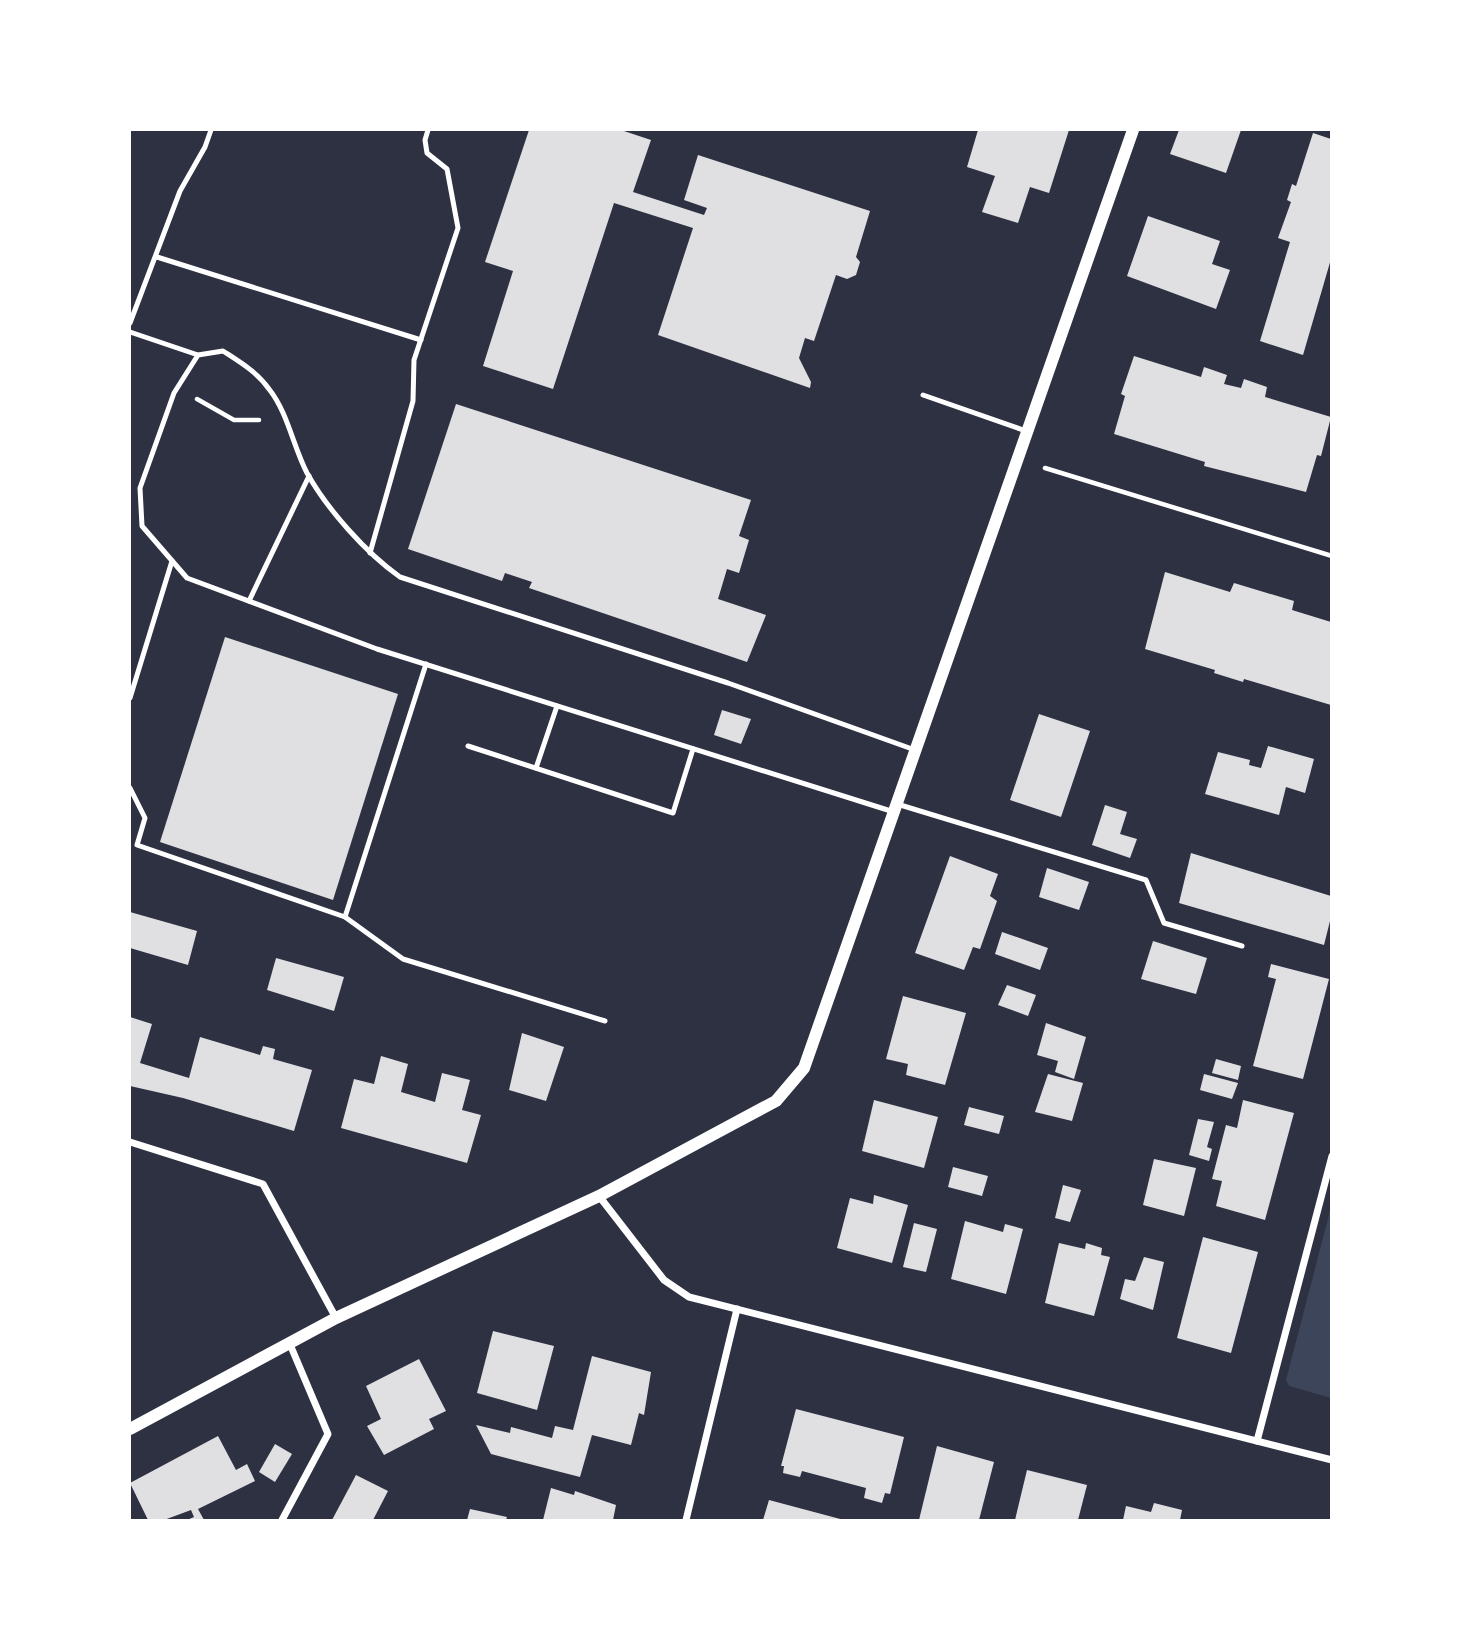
<svg xmlns="http://www.w3.org/2000/svg" width="1461" height="1650" viewBox="0 0 1461 1650" font-family="Georgia,serif">
<style>
.green{fill:#3c4559}
.building{fill:#e0e0e3}
.lines{fill:none;stroke-linecap:round;stroke-linejoin:round}
.path{stroke:#fff;stroke-width:4.5}
.service{stroke:#fff;stroke-width:5}
.minor{stroke:#fff;stroke-width:7}
.tertiary{stroke:#fff;stroke-width:12}
</style>
<rect width="100%" height="100%" fill="#2d3142"/>
<!-- green -->
<path class="green" d="M1331,1207V1398L1289,1386L1286,1380Z"/>
<!-- building -->
<g class="building">
<path d="M529,130H621L651,140L633,192L704,215L707,208L684,200L698,155L870,211L856,257L860,262L856,275L847,279L836,275L814,341L805,338L799,358L811,382L810,388L658,335L693,228L614,203L553,389L483,366L513,271L485,262Z"/>
<path d="M978,130H1069L1049,193L1030,187L1018,223L982,212L995,176L967,167Z"/>
<path d="M1179,130H1241L1226,173L1170,154Z"/>
<path d="M1313,133L1331,139V259L1303,355L1260,341L1290,242L1278,238L1291,202L1287,200L1292,184L1296,186Z"/>
<path d="M1148,216L1220,241L1212,264L1230,270L1216,309L1127,276Z"/>
<path d="M1134,356L1201,377L1204,367L1227,375L1224,384L1241,388L1244,379L1267,387L1265,397L1331,417L1321,456L1317,455L1306,492L1204,466L1205,462L1114,434L1125,396L1121,394Z"/>
<path d="M456,404L751,500L739,536L749,540L739,573L727,569L718,599L766,615L747,662L529,588L532,582L505,573L502,581L408,549Z"/>
<path d="M1165,572L1230,592L1234,583L1294,601L1292,610L1331,622V705L1244,679L1243,682L1214,673L1215,670L1145,649Z"/>
<path d="M225,637L398,694L333,900L160,842Z"/>
<path d="M722,710L751,719L741,744L714,735Z"/>
<path d="M1039,714L1090,731L1061,817L1010,800Z"/>
<path d="M1268,746L1314,759L1305,793L1286,787L1279,815L1205,794L1218,752L1250,760L1249,765L1261,768Z"/>
<path d="M1105,805L1127,812L1120,834L1137,839L1130,858L1092,845Z"/>
<path d="M1191,853L1331,896V917L1324,945L1179,903Z"/>
<path d="M950,856L998,874L990,896L997,901L980,949L973,947L964,970L915,953Z"/>
<path d="M1047,868L1089,882L1079,910L1039,897Z"/>
<path d="M130,912L197,931L188,965L130,948Z"/>
<path d="M1002,932L1048,948L1040,970L995,954Z"/>
<path d="M1153,941L1207,958L1196,994L1141,979Z"/>
<path d="M276,958L344,977L334,1011L267,990Z"/>
<path d="M1271,964L1329,979L1303,1079L1253,1066L1276,979L1268,977Z"/>
<path d="M1007,985L1036,995L1028,1016L998,1005Z"/>
<path d="M903,996L966,1013L945,1085L906,1075L908,1064L886,1059Z"/>
<path d="M130,1017L152,1024L140,1063L189,1078L200,1037L260,1055L263,1046L275,1049L273,1059L312,1070L294,1131L183,1098L130,1086Z"/>
<path d="M1046,1023L1086,1037L1074,1079L1055,1072L1058,1061L1037,1055Z"/>
<path d="M522,1033L564,1047L546,1101L509,1090Z"/>
<path d="M381,1056L408,1064L401,1092L435,1102L442,1073L470,1080L462,1110L481,1115L467,1163L341,1128L354,1079L374,1084Z"/>
<path d="M1216,1059L1241,1066L1238,1080L1212,1073Z"/>
<path d="M1048,1074L1083,1083L1072,1121L1035,1112Z"/>
<path d="M1204,1074L1238,1083L1232,1099L1200,1090Z"/>
<path d="M874,1100L938,1117L924,1168L862,1151Z"/>
<path d="M1243,1100L1294,1113L1265,1220L1216,1206L1222,1181L1212,1179L1226,1125L1237,1128Z"/>
<path d="M969,1107L1004,1116L999,1134L964,1125Z"/>
<path d="M1198,1119L1214,1122L1207,1147L1212,1149L1209,1161L1189,1155Z"/>
<path d="M1154,1159L1196,1168L1184,1216L1143,1205Z"/>
<path d="M953,1167L988,1176L982,1196L948,1187Z"/>
<path d="M1063,1185L1081,1190L1070,1222L1055,1218Z"/>
<path d="M874,1195L908,1205L892,1263L837,1248L850,1198L873,1204Z"/>
<path d="M965,1221L1003,1232L1005,1224L1023,1229L1006,1294L951,1279Z"/>
<path d="M914,1223L937,1229L926,1272L903,1267Z"/>
<path d="M1203,1237L1258,1252L1231,1353L1177,1338Z"/>
<path d="M1059,1243L1085,1249L1086,1243L1102,1248L1101,1255L1110,1257L1094,1316L1045,1303Z"/>
<path d="M1144,1257L1164,1262L1153,1310L1120,1299L1125,1279L1135,1281Z"/>
<path d="M493,1331L554,1346L537,1410L477,1393Z"/>
<path d="M592,1356L651,1372L644,1415L639,1413L631,1445L592,1435L580,1477L491,1454L476,1425L510,1433L511,1427L552,1438L555,1426L573,1430Z"/>
<path d="M419,1359L446,1411L429,1419L434,1429L384,1455L367,1426L381,1419L366,1386Z"/>
<path d="M796,1409L904,1437L890,1494L885,1493L882,1503L864,1498L866,1488L802,1471L800,1477L783,1473L784,1466H781Z"/>
<path d="M218,1436L236,1470L247,1464L255,1481L198,1509L204,1520H187L194,1517L191,1510L164,1520H148L130,1483Z"/>
<path d="M275,1444L292,1454L275,1482L259,1472Z"/>
<path d="M937,1446L994,1462L979,1520H919Z"/>
<path d="M1027,1470L1087,1485L1078,1520H1015Z"/>
<path d="M356,1475L388,1491L373,1520H332Z"/>
<path d="M551,1488L574,1495L575,1491L616,1505L613,1520H543Z"/>
<path d="M769,1500L844,1520H763Z"/>
<path d="M1154,1503L1182,1510L1180,1520H1123L1126,1506L1151,1512Z"/>
<path d="M470,1509L507,1517L506,1520H467Z"/>
</g>
<g class="lines">
<!-- path -->
<g class="path">
<path d="M197,399L234,420H259"/>
<path d="M1045,468L1332,556"/>
</g>
<!-- service -->
<g class="service">
<path d="M157,257L421,340"/>
<path d="M130,323L180,191L205,147L211,130"/>
<path d="M130,332L198,355"/>
<path d="M923,395L1026,431"/>
<path d="M370,553L413,401L414,360L458,228L447,169L427,153L425,140L428,130"/>
<path d="M249,601L309,476"/>
<path d="M130,698L172,561"/>
<path d="M468,746L673,813L693,749"/>
<path d="M536,768L557,706"/>
<path d="M130,788L145,818L137,845L345,917L426,664"/>
<path d="M897,804L1146,880L1164,923L1242,946"/>
<path d="M894,812L377,649L187,578L142,526L140,488L174,393L198,355L223,351C240,362 257,372 269,389C288,413 293,446 307,473C327,509 366,553 400,577L728,683L915,750"/>
<path d="M345,917L403,959L605,1021"/>
</g>
<!-- minor -->
<g class="minor">
<path d="M130,1142L263,1184L336,1318"/>
<path d="M599,1196L664,1280L689,1297L1332,1460"/>
<path d="M1257,1441L1332,1156"/>
<path d="M282,1520L328,1434L289,1342"/>
<path d="M686,1520L737,1309"/>
</g>
<!-- tertiary -->
<path class="tertiary" d="M130,1429L336,1318L599,1196L731,1125L776,1101L804,1068L1133,130"/>
</g>
<!-- border -->
<rect width="1461" height="1650" fill="none" stroke="#ffffff" stroke-width="262"/>
</svg>
